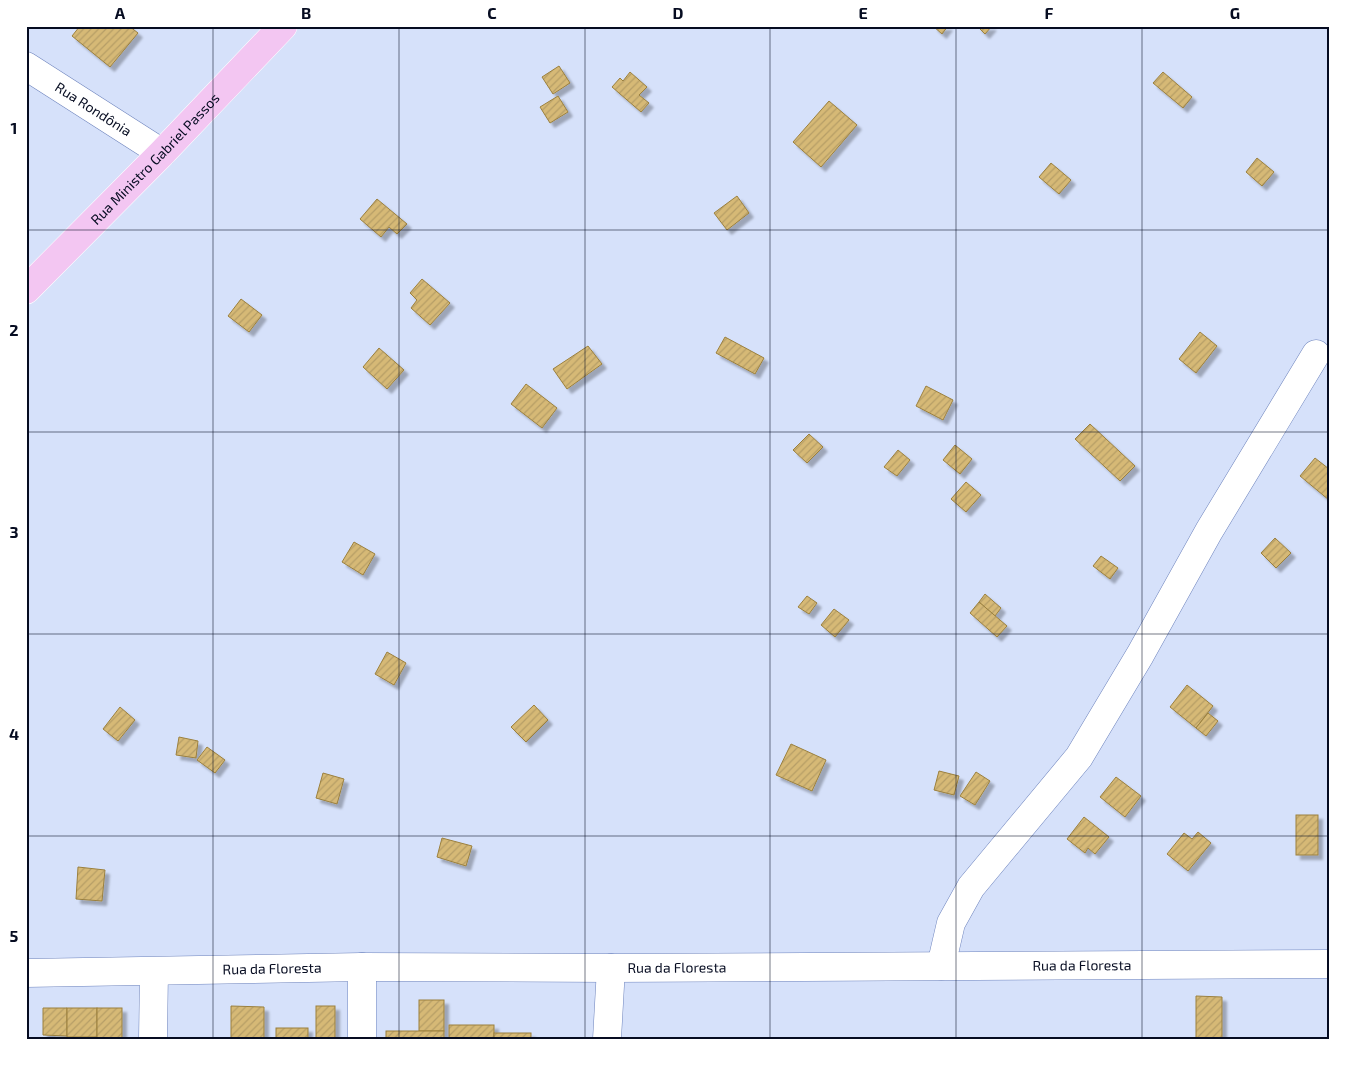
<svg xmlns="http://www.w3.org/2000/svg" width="1355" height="1065" viewBox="0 0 1355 1065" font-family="'Exo 2',sans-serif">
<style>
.building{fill:url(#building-hatch);stroke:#9b803e;filter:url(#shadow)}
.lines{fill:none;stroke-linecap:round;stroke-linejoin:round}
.minor-casing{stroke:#6d83bd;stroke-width:29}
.major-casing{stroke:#fff;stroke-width:29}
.minor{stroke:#fff;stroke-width:28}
.major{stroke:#f3c6f2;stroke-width:28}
.grid{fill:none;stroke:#060c21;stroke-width:1;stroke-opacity:0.55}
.labels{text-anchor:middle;stroke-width:5;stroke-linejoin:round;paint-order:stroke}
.street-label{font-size:14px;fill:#060c21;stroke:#fff}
.neatline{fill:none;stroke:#060c21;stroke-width:2}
.grid-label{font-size:16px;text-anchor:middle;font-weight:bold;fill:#060c21}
</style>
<defs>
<pattern id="building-hatch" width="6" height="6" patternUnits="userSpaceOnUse" patternTransform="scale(1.25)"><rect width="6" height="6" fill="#d6b976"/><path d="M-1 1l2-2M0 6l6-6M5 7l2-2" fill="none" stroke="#b69e66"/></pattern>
<filter id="shadow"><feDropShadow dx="4.5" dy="4.5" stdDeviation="1" flood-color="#0004"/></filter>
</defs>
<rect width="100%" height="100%" fill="#d6e1fa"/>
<!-- building -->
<g class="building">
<path d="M80,26H129L138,33L110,67L72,36Z"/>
<path d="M933,26H948L942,34Z"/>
<path d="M977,26H992L985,34Z"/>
<path d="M559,66L570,83L553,94L542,77Z"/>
<path d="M630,72L647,87L639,95L649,103L641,112L612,87L620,78L623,81Z"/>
<path d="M1163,72L1192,97L1183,108L1153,83Z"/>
<path d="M558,96L568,112L550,123L540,107Z"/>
<path d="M829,101L857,125L821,167L793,142Z"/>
<path d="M1257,158L1274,172L1262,186L1246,172Z"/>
<path d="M1051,163L1071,180L1059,194L1039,177Z"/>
<path d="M737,196L749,213L727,230L714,213Z"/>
<path d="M377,199L407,224L397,234L389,227L381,237L360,219Z"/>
<path d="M422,279L450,303L430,325L411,308L417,300L410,293Z"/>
<path d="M241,299L262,315L249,332L228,316Z"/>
<path d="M1200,332L1217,346L1196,373L1179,359Z"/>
<path d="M725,337L764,358L755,374L716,353Z"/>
<path d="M588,346L602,364L567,389L553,369Z"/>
<path d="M379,348L404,370L387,389L363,367Z"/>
<path d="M526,384L557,408L542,428L511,404Z"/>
<path d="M926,386L953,400L943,420L916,406Z"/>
<path d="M1090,424L1135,466L1120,481L1075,439Z"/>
<path d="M809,434L823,447L807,463L793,450Z"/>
<path d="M955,445L972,459L960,474L943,460Z"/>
<path d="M898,450L910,460L897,476L884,467Z"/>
<path d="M1315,458L1329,469V500L1300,476Z"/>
<path d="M966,482L981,495L966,512L951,499Z"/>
<path d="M1275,538L1291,553L1276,568L1261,553Z"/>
<path d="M354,542L375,554L363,575L342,562Z"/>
<path d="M1101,556L1118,568L1110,579L1093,566Z"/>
<path d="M985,594L1001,608L995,616L979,602Z"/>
<path d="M807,596L817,603L809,614L798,607Z"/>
<path d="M979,602L1007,626L997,637L970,613Z"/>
<path d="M834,609L849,620L835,637L821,625Z"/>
<path d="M387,652L406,663L394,685L375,674Z"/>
<path d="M1187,685L1213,706L1196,728L1170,707Z"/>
<path d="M534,705L548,720L526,742L511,727Z"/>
<path d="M120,707L135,720L118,741L103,729Z"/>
<path d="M1208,713L1218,721L1206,736L1196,728Z"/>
<path d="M179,737L198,741L196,758L176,755Z"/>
<path d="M791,744L826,760L812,791L776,775Z"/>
<path d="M207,747L225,760L215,773L197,760Z"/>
<path d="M939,771L959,776L954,795L934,790Z"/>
<path d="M976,772L990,781L975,805L960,796Z"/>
<path d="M323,773L344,779L337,804L316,798Z"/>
<path d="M1116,777L1141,796L1125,817L1100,797Z"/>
<rect x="1296" y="815" width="22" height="40"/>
<path d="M1084,817L1109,837L1095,854L1088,848L1085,853L1067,839Z"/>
<path d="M1198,832L1211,843L1188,871L1167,854L1184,833L1192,839Z"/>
<path d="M442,838L472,846L466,866L437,857Z"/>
<path d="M78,867L105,870L102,901L76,899Z"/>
<path d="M1196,996L1222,997V1039H1196Z"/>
<rect x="419" y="1000" width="25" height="31"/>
<path d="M231,1006L264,1007V1039H231Z"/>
<rect x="316" y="1006" width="19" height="33"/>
<path d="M43,1008H67V1036L43,1035Z"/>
<rect x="67" y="1008" width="30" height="29"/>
<rect x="97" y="1008" width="25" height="31"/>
<rect x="449" y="1025" width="45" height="14"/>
<rect x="276" y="1028" width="32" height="11"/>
<rect x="386" y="1031" width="58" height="8"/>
<rect x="494" y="1033" width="37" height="6"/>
</g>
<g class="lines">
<defs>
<g id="minor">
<path id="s1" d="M26,66L162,153"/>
<path d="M941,966L951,923L971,887L1079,757L1140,655L1209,531L1316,354"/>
<path d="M362,967V1039"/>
<path id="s2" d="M26,973L362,967L611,968L1329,964"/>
<path d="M153,1039L154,972"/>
<path d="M607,1039L611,968"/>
</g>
<g id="major">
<path id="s3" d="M26,290L162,153L283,26"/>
</g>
</defs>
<!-- minor casing -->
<use href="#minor" class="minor-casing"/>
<!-- major casing -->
<use href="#major" class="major-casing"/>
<!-- minor -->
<use href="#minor" class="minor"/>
<!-- major -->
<use href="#major" class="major"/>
</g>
<!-- grid -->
<path class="grid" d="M213,26V1039M399,26V1039M585,26V1039M770,26V1039M956,26V1039M1142,26V1039M26,230H1329M26,432H1329M26,634H1329M26,836H1329"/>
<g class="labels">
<!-- street labels -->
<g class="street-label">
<text dy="5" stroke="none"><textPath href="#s1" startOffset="80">Rua Rondônia</textPath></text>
<text dy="5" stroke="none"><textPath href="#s3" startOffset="184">Rua Ministro Gabriel Passos</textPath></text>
<text dy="5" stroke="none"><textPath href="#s2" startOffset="1056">Rua da Floresta</textPath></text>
<text dy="5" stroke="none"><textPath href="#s2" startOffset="651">Rua da Floresta</textPath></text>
<text dy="5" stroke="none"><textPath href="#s2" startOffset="246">Rua da Floresta</textPath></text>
</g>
</g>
<!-- border -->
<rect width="1355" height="1065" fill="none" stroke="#ffffff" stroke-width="55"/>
<rect x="28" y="28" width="1300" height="1010" class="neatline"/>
<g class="grid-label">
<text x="120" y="19">A</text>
<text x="306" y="19">B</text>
<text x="492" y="19">C</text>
<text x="678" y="19">D</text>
<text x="863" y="19">E</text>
<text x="1049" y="19">F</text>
<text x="1235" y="19">G</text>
<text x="14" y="134">1</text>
<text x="14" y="336">2</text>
<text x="14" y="538">3</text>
<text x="14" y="740">4</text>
<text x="14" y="942">5</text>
</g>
</svg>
